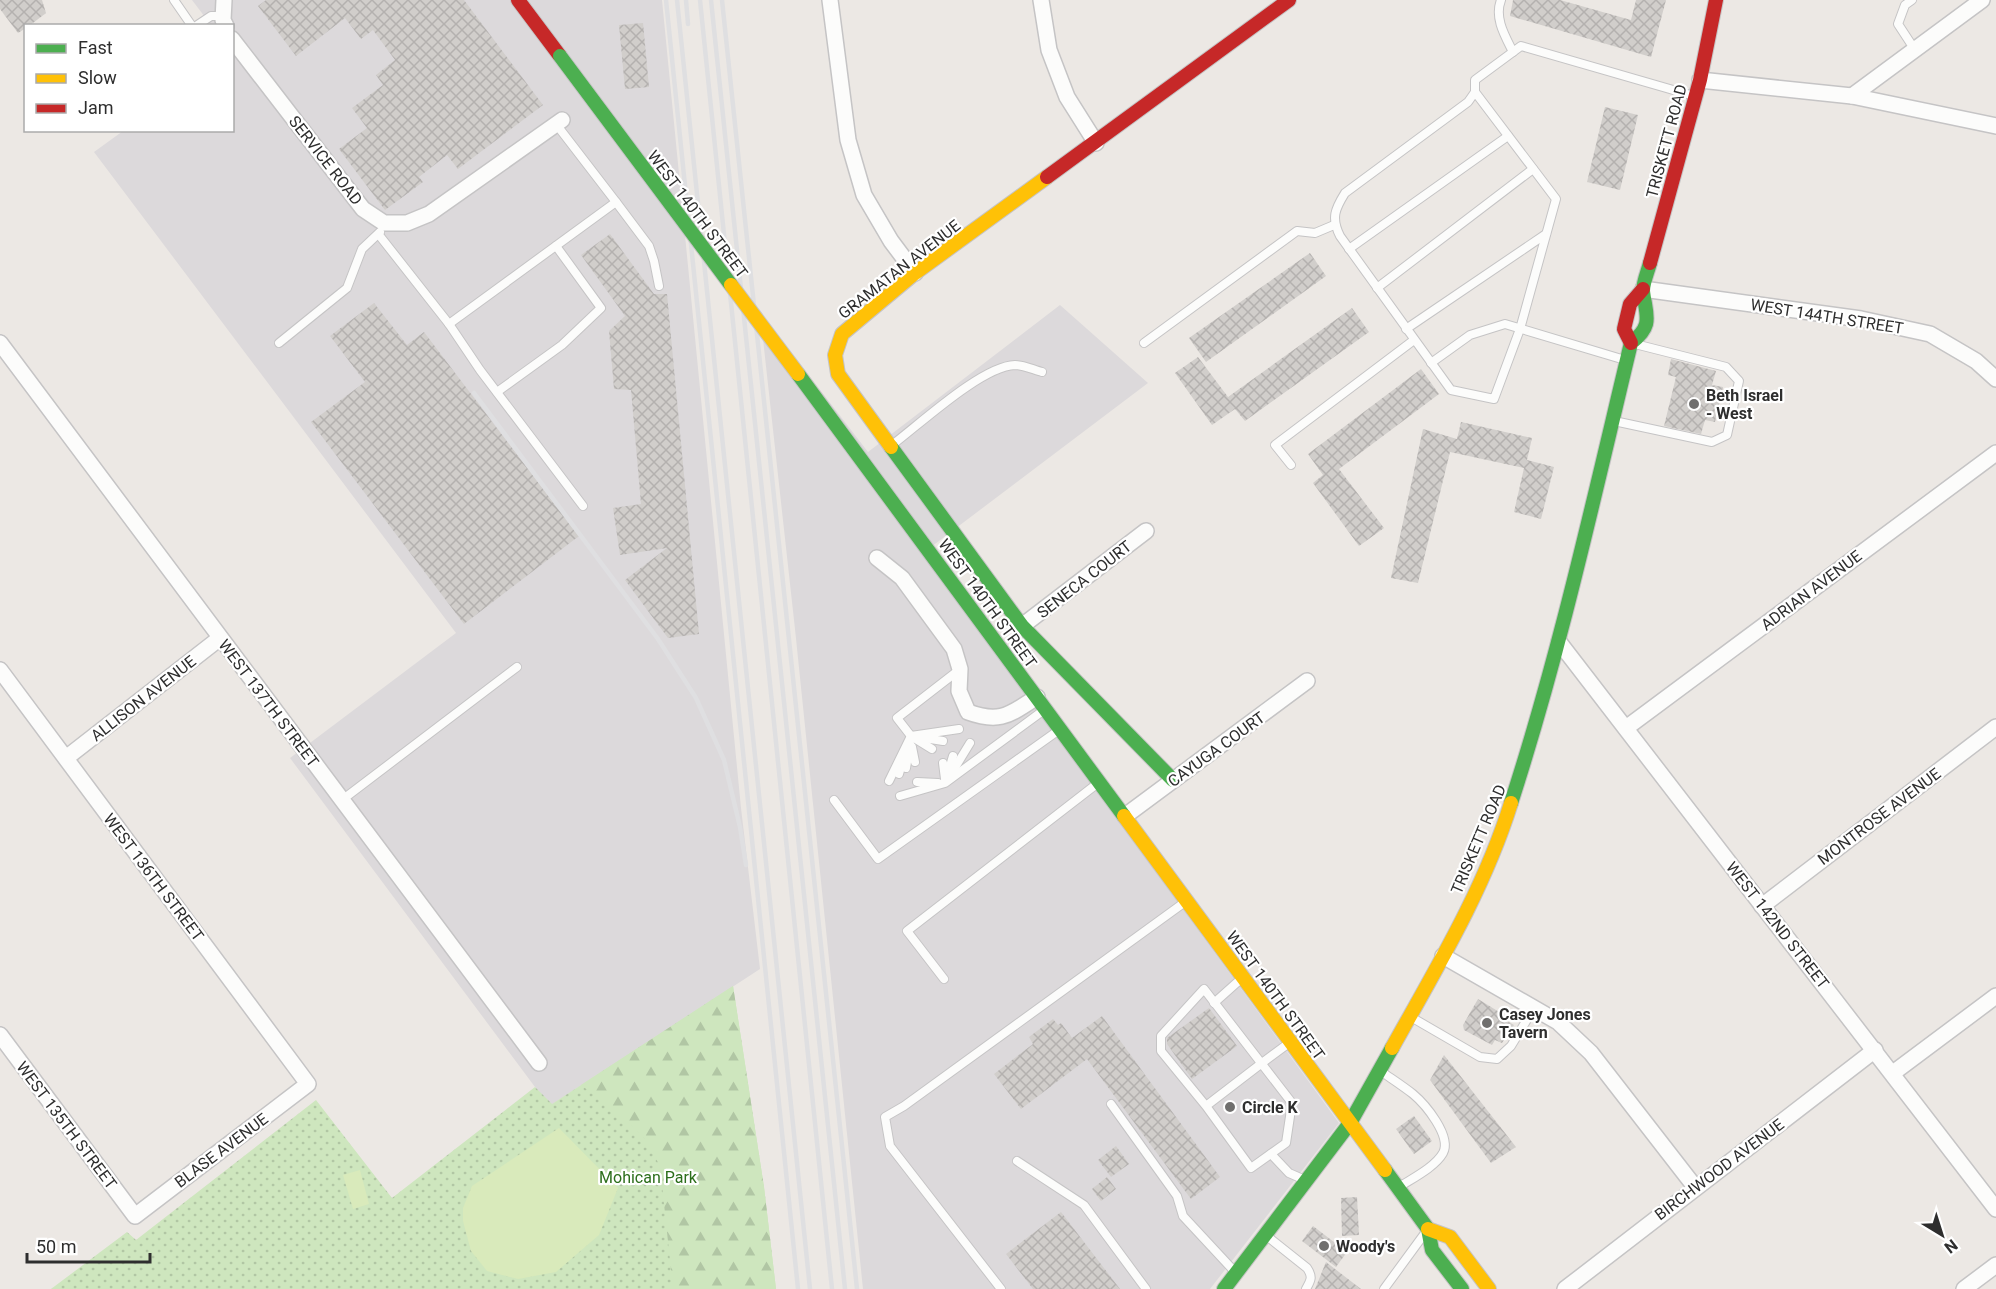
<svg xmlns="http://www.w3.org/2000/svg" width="1996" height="1289" viewBox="0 0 1996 1289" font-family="Roboto,sans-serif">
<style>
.industrial{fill:#dcd9db}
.grass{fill:url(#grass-dots)}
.forest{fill:url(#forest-firs)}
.pitch{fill:#d9eabb}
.building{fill:url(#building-cross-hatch)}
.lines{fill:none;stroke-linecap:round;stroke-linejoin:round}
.lane-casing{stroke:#c5c4c5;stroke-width:10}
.street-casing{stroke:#c5c4c5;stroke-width:18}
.fast-casing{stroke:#c5c4c5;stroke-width:16}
.slow-casing{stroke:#c5c4c5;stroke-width:16}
.jam-casing{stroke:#c5c4c5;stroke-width:16}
.lane{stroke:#fcfcfb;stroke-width:8}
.street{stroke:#fcfcfb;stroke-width:15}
.fast{stroke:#4caf50;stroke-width:14}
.slow{stroke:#ffc107;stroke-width:14}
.jam{stroke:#c62828;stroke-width:14}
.rail{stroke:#dfdfe1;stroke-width:4.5}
.fast-bridge-casing{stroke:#c5c4c5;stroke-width:16;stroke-linecap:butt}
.slow-bridge-casing{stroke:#c5c4c5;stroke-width:16;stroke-linecap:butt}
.fast-bridge{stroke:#4caf50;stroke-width:14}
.slow-bridge{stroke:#ffc107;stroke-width:14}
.poi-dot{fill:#706f6e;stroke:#fff;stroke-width:2}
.labels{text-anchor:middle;stroke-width:4.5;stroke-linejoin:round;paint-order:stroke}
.street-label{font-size:16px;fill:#2e2e2e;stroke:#fff}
.poi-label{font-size:16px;font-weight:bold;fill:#2e2e2e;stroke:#fff;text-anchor:start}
.park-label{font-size:16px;fill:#2c6e1b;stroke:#fff}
</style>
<defs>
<pattern id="grass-dots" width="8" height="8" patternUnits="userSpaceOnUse" patternTransform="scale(1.5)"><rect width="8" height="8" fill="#cee6be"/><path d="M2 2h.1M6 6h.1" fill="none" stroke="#b1c6a4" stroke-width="1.8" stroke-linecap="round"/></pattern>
<pattern id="forest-firs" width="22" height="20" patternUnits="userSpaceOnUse" patternTransform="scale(1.5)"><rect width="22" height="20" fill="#cee6be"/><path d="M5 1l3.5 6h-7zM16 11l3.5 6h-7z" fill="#b1c6a4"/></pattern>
<pattern id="building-cross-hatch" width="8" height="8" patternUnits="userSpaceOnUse" patternTransform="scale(1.5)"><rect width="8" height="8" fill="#d1cecb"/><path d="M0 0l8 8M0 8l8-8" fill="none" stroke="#b4b1af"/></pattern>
</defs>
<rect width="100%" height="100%" fill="#ece8e4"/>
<!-- industrial -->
<g class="industrial">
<path d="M192,0H662L741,808L760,969L551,1105L535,1087L290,758L456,633L94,152L123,131L232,130V26L211,25Z"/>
<path d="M1060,305L1148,383L923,553L1339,1123L1210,1289H863L795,629L760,312L868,452Z"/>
</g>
<!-- grass -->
<path class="grass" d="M733,986L764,1187L776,1289H51L127,1232L136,1240L316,1100L392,1198L535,1087L552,1104Z"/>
<!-- forest -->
<path class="forest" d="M733,986L764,1187L776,1289H669L672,1279L660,1166L645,1139L619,1114L581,1085Z"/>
<!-- pitch -->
<g class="pitch">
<path d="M559,1128L618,1188L599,1235L556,1272L518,1279L487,1271L471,1251L463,1221V1208L472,1186Z"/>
<path d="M360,1170L369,1204L353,1209L343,1175Z"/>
</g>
<!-- building -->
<g class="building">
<path d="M0,0H42L46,13L29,26H26V28L18,33L0,9Z"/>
<path d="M266,0H464L543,105L458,169L447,155L419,177L423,182L385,210L339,149L367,128L352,108L383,85L376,75L395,60L373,30L361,39L345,18L296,56L258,6Z"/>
<path d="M1513,0H1560L1631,20L1636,0H1666L1651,57L1510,16Z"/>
<path d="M643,23L649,87L625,89L619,25Z"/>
<path d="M1605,107L1638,115L1620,190L1587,182Z"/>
<path d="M610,234L654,294H667L699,634L668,638L625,580L667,548L620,555L613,508L641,504L631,390L614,389L609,331L625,316L581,255Z"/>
<path d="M1310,253L1326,276L1206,362L1189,338Z"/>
<path d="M374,303L407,345L424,332L579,536L464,624L311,422L365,382L330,336Z"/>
<path d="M1352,308L1369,332L1245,421L1235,409L1212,425L1175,373L1198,357L1228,397Z"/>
<path d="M1671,359L1716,371L1712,385L1723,387L1715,422L1705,420L1701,434L1664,426L1676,377L1668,375Z"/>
<path d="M1421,369L1439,394L1339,469L1384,528L1359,546L1313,483L1323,475L1308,454Z"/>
<path d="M1461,422L1532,438L1527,460L1554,467L1541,519L1514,512L1524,468L1450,452L1418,583L1391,578L1423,429L1457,439Z"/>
<path d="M1478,999L1509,1018L1507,1021L1514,1025L1502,1043L1495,1040L1492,1045L1464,1030L1463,1025Z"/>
<path d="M1209,1008L1237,1046L1192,1079L1167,1044V1038Z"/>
<path d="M1102,1016L1220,1177L1191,1199L1087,1059L1021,1109L994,1074L1033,1044L1029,1037L1053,1019L1058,1025L1061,1023L1072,1038Z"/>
<path d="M1444,1055L1516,1147L1491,1163L1430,1080Z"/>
<path d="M1414,1116L1432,1141L1414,1154L1396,1129Z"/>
<path d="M1116,1146L1129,1164L1111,1177L1098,1160Z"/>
<path d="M1107,1177L1116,1189L1101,1201L1092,1189Z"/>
<path d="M1357,1197L1359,1235L1342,1236L1341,1198Z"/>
<path d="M1061,1212L1120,1289H1033L1006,1254Z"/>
<path d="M1313,1226L1347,1252L1336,1267L1302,1241Z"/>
<path d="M1326,1262L1361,1289H1315Z"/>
</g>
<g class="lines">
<defs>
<g id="lane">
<path d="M174,0L192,26"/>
<path d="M1501,0C1494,18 1505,36 1513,52"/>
<path d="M1912,0L1905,5L1898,24L1915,50"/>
<path d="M196,26L211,16H223"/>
<path d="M1475,92L1556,199L1520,329L1494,399L1451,390L1340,236C1331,218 1335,209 1345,193L1468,102L1475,92V80L1521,46L1694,96"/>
<path d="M616,202L649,246L654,261L659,286"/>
<path d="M379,235L449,324L616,202L556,124"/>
<path d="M1349,249L1508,136"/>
<path d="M1377,288L1533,169"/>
<path d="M449,324L480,370L583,506"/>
<path d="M1406,329L1546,234"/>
<path d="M279,343L347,288L362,249L380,232"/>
<path d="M1144,343L1297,231L1315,233L1334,225"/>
<path d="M1431,363L1470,335L1505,324L1625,360"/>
<path d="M497,392L562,345L601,308L556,246"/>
<path d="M1614,421L1712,442L1727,435L1739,381L1726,367L1635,344"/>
<path d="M892,445C920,424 982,366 1015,365C1024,365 1034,370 1042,372"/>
<path d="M1291,465L1275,445L1414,340"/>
<path d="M911,736L959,729"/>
<path d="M918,737L943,741"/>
<path d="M912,747L915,762"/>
<path d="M932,749L911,736L897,718L959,670"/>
<path d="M943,763L945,779"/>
<path d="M906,768L910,744"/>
<path d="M948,773L953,756"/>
<path d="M899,774L903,760"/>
<path d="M948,779L970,743"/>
<path d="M889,781L911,736"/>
<path d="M917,782L938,783"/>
<path d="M900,796L945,783L1044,710"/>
<path d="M342,800L517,667"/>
<path d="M834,800L878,859L1059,730"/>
<path d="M944,979L907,931L1098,783"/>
<path d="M1214,1003L1242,978"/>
<path d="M1411,1017L1480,1057L1497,1059L1511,1046L1534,1008"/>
<path d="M1382,1072C1392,1079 1403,1086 1413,1094C1425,1104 1452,1136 1443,1153C1435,1167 1413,1178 1399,1187"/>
<path d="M1111,1104L1177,1196L1183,1216L1235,1272"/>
<path d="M1206,1106L1161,1051V1036L1204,989L1292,1103L1286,1143L1251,1168L1206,1106L1262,1063L1289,1043"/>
<path d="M1271,1154L1289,1173L1305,1180"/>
<path d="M1017,1161L1084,1205L1146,1289"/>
<path d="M1268,1237L1307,1268C1313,1277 1311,1280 1306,1289"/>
<path d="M1001,1289L890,1146L885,1117L904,1106L1185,902"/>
<path d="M1384,1289L1425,1233"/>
</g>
<g id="street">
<path d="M224,0L223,20L226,26"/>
<path d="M830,0L848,140L864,195L891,241L915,273"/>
<path d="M1041,0L1049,50L1067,97L1096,143"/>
<path d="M232,39L363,209L384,223H407L429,214L562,120"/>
<path d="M1700,80L1852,96L1996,126"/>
<path d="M1852,96L1982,0"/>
<path d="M1643,289L1861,319L1930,334L1976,361L1996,379"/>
<path d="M0,343L539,1063"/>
<path d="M877,558L902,578L954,649L960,669L959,691L968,712C1001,724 1010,714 1037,697"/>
<path d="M1022,626L1146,531"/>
<path d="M1559,642L1996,1209"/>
<path d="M0,670L308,1084L135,1216L0,1035"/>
<path d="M1626,728L1996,453"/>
<path d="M66,758L220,638"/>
<path d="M1125,816L1307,681"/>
<path d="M1762,906L1996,727"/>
<path d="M1443,956L1558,1022L1591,1053L1695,1187"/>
<path d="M1893,1073L1996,996"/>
<path d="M1565,1289L1875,1050"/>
<path d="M1964,1289L1996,1265"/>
</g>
<g id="fast">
<path d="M798,374L1124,816"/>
<path d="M891,447L1022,626L1173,780"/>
<path d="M1511,803C1560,652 1594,497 1631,343C1654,325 1646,316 1643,291C1643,282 1648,271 1650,263"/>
<path d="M1385,1170L1428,1229L1432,1250L1462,1289"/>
<path d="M1224,1289L1350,1123L1392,1048"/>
</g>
<g id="slow">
<path d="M891,447L838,374L835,355L842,334L915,273L1047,177"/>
<path d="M1124,816L1385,1170"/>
<path d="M1392,1048C1436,969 1484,890 1511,803"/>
<path d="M1428,1229L1450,1237L1489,1289"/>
</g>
<g id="jam">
<path d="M518,0L560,56"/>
<path d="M1047,177L1289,0"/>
<path d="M1650,263L1700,80L1716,0"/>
<path d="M1631,343L1624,329L1630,304L1643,289"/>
</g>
</defs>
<!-- lane casing -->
<use href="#lane" class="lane-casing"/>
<!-- street casing -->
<use href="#street" class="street-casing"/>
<!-- fast casing -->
<use href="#fast" class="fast-casing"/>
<!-- slow casing -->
<use href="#slow" class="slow-casing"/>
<!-- jam casing -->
<use href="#jam" class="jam-casing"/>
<!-- lane -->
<use href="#lane" class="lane"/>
<!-- street -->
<use href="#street" class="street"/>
<!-- fast -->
<use href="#fast" class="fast"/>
<!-- slow -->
<use href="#slow" class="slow"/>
<!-- jam -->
<use href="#jam" class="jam"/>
<!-- rail -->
<g class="rail">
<path d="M666,0L798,1289"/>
<path d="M677,0L810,1289"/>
<path d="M686,0L688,24"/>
<path d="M700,0L832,1289"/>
<path d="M711,0L845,1289"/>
<path d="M722,0L857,1289"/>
<path d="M474,393L658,639L696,698L724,760L740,827L746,865"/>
</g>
<defs>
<path id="fast-bridge" d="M560,56L731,285"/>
<path id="slow-bridge" d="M731,285L798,374"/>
</defs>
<!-- fast-bridge casing -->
<use href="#fast-bridge" class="fast-bridge-casing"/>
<!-- slow-bridge casing -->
<use href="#slow-bridge" class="slow-bridge-casing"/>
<!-- fast-bridge -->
<use href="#fast-bridge" class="fast-bridge"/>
<!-- slow-bridge -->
<use href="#slow-bridge" class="slow-bridge"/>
</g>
<!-- markers -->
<g class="poi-dot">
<circle cx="1694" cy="404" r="6"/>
<circle cx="1487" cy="1023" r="6"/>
<circle cx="1230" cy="1107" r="6"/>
<circle cx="1324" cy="1246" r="6"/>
</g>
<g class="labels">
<!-- street labels -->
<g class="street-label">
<text transform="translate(1666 141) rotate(-75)" y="6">TRISKETT ROAD</text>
<text transform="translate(326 160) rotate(52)" y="6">SERVICE ROAD</text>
<text transform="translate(698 214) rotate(53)" y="6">WEST 140TH STREET</text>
<text transform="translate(899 269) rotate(-38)" y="6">GRAMATAN AVENUE</text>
<text transform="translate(1827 316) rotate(9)" y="6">WEST 144TH STREET</text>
<text transform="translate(1084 579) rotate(-38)" y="6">SENECA COURT</text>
<text transform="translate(1811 590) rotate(-37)" y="6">ADRIAN AVENUE</text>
<text transform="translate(988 603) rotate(54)" y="6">WEST 140TH STREET</text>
<text transform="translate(143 698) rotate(-38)" y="6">ALLISON AVENUE</text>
<text transform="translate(269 703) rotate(53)" y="6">WEST 137TH STREET</text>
<text transform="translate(1216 749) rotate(-36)" y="6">CAYUGA COURT</text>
<text transform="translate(1879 816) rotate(-37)" y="6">MONTROSE AVENUE</text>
<text transform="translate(1478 839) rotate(-67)" y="6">TRISKETT ROAD</text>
<text transform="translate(154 877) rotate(53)" y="6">WEST 136TH STREET</text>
<text transform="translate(1778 925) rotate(52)" y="6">WEST 142ND STREET</text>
<text transform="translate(1276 995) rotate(54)" y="6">WEST 140TH STREET</text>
<text transform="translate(67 1125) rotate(53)" y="6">WEST 135TH STREET</text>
<text transform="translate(221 1150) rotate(-37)" y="6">BLASE AVENUE</text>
<text transform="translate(1719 1169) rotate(-37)" y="6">BIRCHWOOD AVENUE</text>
</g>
<!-- poi labels -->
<g class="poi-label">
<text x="1706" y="401">Beth Israel<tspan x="1706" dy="18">- West</tspan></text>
<text x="1499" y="1020">Casey Jones<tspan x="1499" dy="18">Tavern</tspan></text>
<text x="1242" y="1113">Circle K</text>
<text x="1336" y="1252">Woody's</text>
</g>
<!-- park labels -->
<g class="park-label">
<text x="648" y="1183">Mohican Park</text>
</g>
</g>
<!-- legend -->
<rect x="24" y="24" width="210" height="108" fill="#ffffff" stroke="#ababab" stroke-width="1.5"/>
<rect x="36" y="44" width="30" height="9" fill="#4caf50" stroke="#ababab" stroke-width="1.5"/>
<text x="78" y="54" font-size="18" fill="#2e2e2e">Fast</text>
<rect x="36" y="74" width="30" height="9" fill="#ffc107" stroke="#ababab" stroke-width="1.5"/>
<text x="78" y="84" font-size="18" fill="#2e2e2e">Slow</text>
<rect x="36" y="104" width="30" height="9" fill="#c62828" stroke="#ababab" stroke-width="1.5"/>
<text x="78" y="114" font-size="18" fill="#2e2e2e">Jam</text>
<!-- north arrow -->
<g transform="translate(1942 1235) rotate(142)" stroke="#ffffff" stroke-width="4.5" paint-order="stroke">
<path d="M0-4.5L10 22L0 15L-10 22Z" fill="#2e2e2e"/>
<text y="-9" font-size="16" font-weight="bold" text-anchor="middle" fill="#2e2e2e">N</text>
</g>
<!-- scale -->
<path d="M27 1253v9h123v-9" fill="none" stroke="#2e2e2e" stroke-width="3"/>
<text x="36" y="1253" font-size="18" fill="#2e2e2e" stroke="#ffffff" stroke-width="4.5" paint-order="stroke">50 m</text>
</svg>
